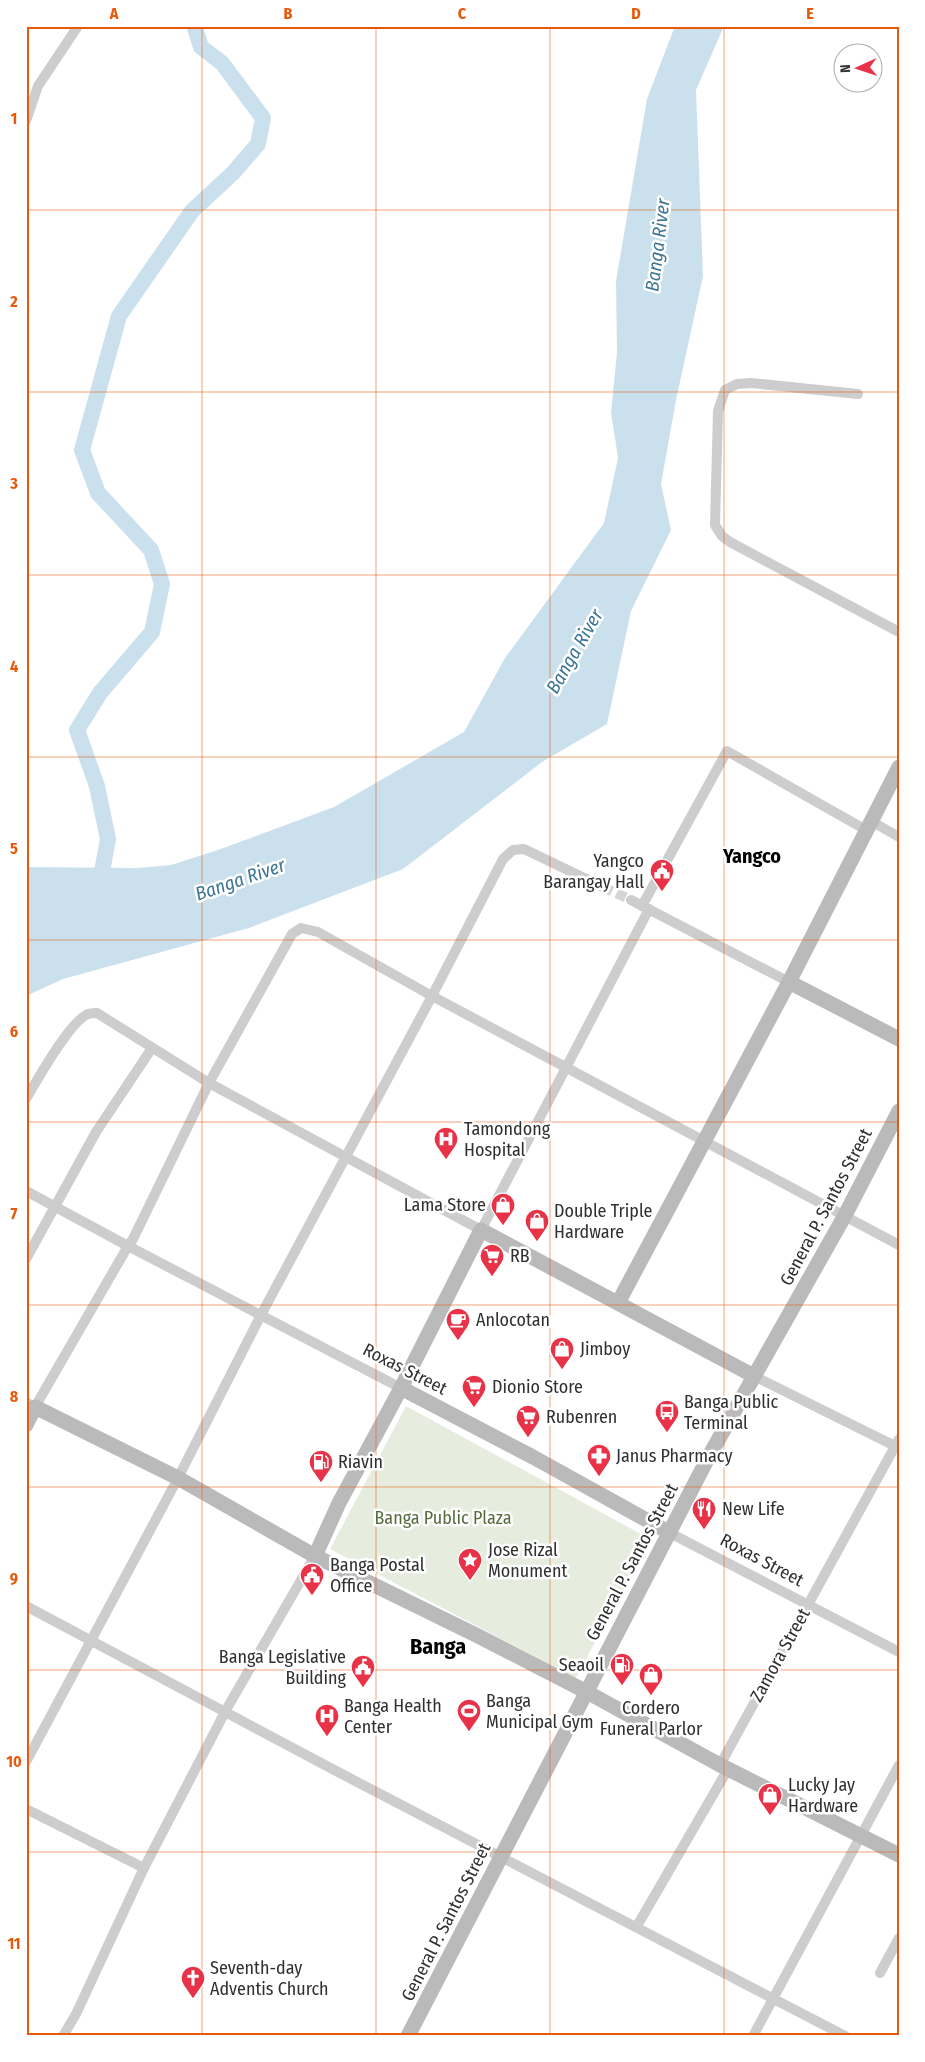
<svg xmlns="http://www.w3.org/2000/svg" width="925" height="2062" viewBox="0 0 925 2062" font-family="'Fira Sans Condensed',sans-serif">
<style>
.green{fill:#e6edde}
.water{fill:#cae1ed}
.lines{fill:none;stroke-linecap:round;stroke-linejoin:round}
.river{stroke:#cae1ed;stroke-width:16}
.street-tunnel{stroke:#d6d6d6;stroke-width:10;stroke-dasharray:10 5;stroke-linecap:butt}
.street{stroke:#cdcdcd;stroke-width:10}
.secondary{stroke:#bababa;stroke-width:15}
.grid{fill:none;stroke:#e8590c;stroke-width:1;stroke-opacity:0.55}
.labels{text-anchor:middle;stroke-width:5;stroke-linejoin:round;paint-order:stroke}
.poi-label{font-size:18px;fill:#303030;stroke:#fff;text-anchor:start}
.street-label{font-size:18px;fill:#303030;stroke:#fff}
.park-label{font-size:18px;fill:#556c3c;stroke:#fff}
.water-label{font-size:19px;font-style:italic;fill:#3c7593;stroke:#fff}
.quarter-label{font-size:20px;font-weight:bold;fill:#000;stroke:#fff}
.district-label{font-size:22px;font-weight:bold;fill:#000;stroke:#fff}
.neatline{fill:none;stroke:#e8590c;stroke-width:2}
.grid-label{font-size:16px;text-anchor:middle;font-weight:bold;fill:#e8590c}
</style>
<rect width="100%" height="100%" fill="#fff"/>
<!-- green -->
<path class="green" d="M406,1406L650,1539L576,1678L330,1549Z"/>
<!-- water -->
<path class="water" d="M675,26H724L696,90L703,276L676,400L661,484L671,530L631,611L607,724L542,762L403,869L249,928L63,979L26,996V867L137,868L171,865L218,850L334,807L464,732L505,658L604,523L618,458L611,412L617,353L616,281L647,99Z"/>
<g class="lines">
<!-- river -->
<path class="river" d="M99,888L108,839L97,786L77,730L100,693L152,632L162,584L151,550L98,493L82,450L119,316L192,211L233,173L258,144L263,118L222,63L201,47L195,28L196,26"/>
<!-- street-tunnel -->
<path class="street-tunnel" d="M603,887L631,900"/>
<!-- street -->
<g class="street">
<path d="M26,121L38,86L78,26"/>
<path d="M858,394L751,383L737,384L725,390L718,411L715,525L722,536L730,542L899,632"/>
<path d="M871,821L899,837"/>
<path d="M631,900L789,982"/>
<path d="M642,906L727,751L866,830"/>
<path d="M26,1099C37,1080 68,1025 86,1015C89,1013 93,1013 97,1013L209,1083L481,1230L649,909"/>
<path d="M26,1191L128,1246L401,1388"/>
<path d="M26,1259L96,1132L152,1048"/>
<path d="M754,1376L899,1448"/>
<path d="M26,1402L35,1407L128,1246L133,1239L209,1083L292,934L301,928L318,932L432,996L899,1245"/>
<path d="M670,1533L899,1652"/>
<path d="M26,1606L338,1772L845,2036"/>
<path d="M26,1762L178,1478L261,1315L432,996L503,859L513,850L524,849L603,887"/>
<path d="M720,1765L899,1439"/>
<path d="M26,1809L144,1868"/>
<path d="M637,1926L728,1769"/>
<path d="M880,1973L899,1938"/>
<path d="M63,2036L76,2014L144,1868L226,1710L315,1556"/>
<path d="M753,2036L899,1765"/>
</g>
<!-- secondary -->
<g class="secondary">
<path d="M789,982L899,1039"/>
<path d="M618,1303L789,982L899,767"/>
<path d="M401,1388L533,1457L670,1533"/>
<path d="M26,1425L35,1407L178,1478L315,1556L478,1636L585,1691L720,1765L899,1855"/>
<path d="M315,1556L339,1503L401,1388L481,1230L754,1376"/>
<path d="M408,2036L708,1458L844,1217L899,1111"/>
</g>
</g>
<!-- grid -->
<path class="grid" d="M202,26V2036M376,26V2036M550,26V2036M724,26V2036M26,210H899M26,392H899M26,575H899M26,757H899M26,940H899M26,1122H899M26,1305H899M26,1487H899M26,1670H899M26,1852H899"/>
<!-- icons -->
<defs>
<symbol id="civic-pin" viewBox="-11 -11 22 30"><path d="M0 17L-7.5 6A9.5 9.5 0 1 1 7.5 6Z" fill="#e73247" stroke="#fff"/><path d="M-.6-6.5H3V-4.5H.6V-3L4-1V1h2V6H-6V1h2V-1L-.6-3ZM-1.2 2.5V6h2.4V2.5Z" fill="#fff"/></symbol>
<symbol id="hospital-pin" viewBox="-11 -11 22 30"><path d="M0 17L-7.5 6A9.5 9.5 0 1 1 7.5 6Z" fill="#e73247" stroke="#fff"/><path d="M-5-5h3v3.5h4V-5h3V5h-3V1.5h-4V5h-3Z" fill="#fff"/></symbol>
<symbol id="shop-pin" viewBox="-11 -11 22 30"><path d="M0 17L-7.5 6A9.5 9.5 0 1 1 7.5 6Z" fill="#e73247" stroke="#fff"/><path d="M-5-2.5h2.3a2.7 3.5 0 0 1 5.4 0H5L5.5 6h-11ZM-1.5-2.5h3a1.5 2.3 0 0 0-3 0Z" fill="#fff"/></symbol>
<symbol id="supermarket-pin" viewBox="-11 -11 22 30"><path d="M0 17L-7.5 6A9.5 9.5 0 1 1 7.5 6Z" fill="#e73247" stroke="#fff"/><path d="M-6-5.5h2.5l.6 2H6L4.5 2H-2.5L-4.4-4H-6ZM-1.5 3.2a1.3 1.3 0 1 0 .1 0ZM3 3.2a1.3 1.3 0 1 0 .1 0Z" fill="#fff"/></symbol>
<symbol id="cafe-pin" viewBox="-11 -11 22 30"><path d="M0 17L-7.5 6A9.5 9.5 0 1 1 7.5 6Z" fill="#e73247" stroke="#fff"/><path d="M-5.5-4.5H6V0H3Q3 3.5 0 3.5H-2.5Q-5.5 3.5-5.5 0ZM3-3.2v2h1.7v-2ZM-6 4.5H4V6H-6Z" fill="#fff"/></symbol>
<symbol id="bus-pin" viewBox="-11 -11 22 30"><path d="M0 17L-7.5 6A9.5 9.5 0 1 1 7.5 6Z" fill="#e73247" stroke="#fff"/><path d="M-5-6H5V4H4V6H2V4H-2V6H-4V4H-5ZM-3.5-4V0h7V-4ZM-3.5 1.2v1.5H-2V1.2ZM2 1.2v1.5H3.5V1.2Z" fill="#fff"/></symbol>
<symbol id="pharmacy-pin" viewBox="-11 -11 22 30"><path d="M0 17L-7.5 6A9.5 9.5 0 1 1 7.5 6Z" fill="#e73247" stroke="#fff"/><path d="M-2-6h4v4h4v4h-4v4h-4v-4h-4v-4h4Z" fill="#fff"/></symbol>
<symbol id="fuel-pin" viewBox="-11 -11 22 30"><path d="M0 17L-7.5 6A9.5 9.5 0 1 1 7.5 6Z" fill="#e73247" stroke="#fff"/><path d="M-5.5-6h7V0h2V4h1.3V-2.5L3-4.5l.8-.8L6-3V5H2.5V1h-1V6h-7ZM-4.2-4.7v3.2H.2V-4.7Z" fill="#fff"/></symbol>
<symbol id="restaurant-pin" viewBox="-11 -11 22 30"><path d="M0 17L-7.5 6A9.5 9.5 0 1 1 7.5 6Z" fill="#e73247" stroke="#fff"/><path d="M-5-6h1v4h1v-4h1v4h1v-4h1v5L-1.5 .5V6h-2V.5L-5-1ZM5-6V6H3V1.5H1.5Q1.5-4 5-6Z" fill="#fff"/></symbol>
<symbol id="sight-pin" viewBox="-11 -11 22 30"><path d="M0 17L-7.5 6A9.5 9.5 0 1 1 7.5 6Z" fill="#e73247" stroke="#fff"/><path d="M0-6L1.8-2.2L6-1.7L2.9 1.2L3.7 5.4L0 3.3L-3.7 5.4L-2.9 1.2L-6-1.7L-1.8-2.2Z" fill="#fff"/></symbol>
<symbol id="stadium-pin" viewBox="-11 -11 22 30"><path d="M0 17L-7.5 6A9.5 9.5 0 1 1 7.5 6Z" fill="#e73247" stroke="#fff"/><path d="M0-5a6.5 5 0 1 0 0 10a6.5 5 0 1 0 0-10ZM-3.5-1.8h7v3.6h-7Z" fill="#fff"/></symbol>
<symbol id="church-pin" viewBox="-11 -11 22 30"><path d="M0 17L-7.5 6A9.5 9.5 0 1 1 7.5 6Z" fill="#e73247" stroke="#fff"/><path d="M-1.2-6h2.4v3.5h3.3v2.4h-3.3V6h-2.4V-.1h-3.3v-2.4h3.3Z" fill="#fff"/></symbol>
</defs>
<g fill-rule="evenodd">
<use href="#civic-pin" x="648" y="857" width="28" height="38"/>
<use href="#hospital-pin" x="432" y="1125" width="28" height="38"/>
<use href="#shop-pin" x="489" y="1191" width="28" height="38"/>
<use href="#shop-pin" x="523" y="1207" width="28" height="38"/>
<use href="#supermarket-pin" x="478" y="1242" width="28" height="38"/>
<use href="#cafe-pin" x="444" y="1306" width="28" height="38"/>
<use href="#shop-pin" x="548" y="1335" width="28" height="38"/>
<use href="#supermarket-pin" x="460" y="1373" width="28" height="38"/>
<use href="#bus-pin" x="653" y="1398" width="28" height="38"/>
<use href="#supermarket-pin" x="514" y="1403" width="28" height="38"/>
<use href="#pharmacy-pin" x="585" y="1442" width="28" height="38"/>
<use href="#fuel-pin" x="307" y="1448" width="28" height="38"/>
<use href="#restaurant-pin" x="690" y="1495" width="28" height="38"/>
<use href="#sight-pin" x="456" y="1546" width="28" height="38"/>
<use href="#civic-pin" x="298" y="1561" width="28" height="38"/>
<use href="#fuel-pin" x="608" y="1651" width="28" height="38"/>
<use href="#civic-pin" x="349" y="1653" width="28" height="38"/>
<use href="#shop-pin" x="637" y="1661" width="28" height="38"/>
<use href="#stadium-pin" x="455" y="1697" width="28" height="38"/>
<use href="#hospital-pin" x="313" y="1702" width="28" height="38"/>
<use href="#shop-pin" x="756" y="1781" width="28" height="38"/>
<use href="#church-pin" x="179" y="1964" width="28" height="38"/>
</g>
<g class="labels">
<!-- poi labels -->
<g class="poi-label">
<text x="644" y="867" text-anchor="end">Yangco<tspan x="644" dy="21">Barangay Hall</tspan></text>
<text x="464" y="1135">Tamondong<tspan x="464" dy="21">Hospital</tspan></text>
<text x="486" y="1211" text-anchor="end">Lama Store</text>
<text x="554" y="1217">Double Triple<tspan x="554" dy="21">Hardware</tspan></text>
<text x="510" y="1262">RB</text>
<text x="476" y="1326">Anlocotan</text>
<text x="580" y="1355">Jimboy</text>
<text x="492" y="1393">Dionio Store</text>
<text x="684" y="1408">Banga Public<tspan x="684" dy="21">Terminal</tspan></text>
<text x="546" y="1423">Rubenren</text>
<text x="616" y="1462">Janus Pharmacy</text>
<text x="338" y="1468">Riavin</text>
<text x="722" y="1515">New Life</text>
<text x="488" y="1556">Jose Rizal<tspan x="488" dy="21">Monument</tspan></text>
<text x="330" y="1571">Banga Postal<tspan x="330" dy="21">Office</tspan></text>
<text x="346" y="1663" text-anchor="end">Banga Legislative<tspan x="346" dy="21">Building</tspan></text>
<text x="604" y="1671" text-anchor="end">Seaoil</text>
<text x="486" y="1707">Banga<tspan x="486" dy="21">Municipal Gym</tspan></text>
<text x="344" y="1712">Banga Health<tspan x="344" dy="21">Center</tspan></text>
<text x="651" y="1714" text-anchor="middle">Cordero<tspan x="651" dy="21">Funeral Parlor</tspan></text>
<text x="788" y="1791">Lucky Jay<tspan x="788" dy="21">Hardware</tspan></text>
<text x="210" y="1974">Seventh-day<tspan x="210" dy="21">Adventis Church</tspan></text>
</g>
<!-- street labels -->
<g class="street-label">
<text transform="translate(826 1207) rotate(-62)" y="6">General P. Santos Street</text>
<text transform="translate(405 1369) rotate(27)" y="6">Roxas Street</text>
<text transform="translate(762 1560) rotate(28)" y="6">Roxas Street</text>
<text transform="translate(632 1562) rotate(-62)" y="6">General P. Santos Street</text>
<text transform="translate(780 1655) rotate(-61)" y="6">Zamora Street</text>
<text transform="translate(446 1922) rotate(-63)" y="6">General P. Santos Street</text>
</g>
<!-- park labels -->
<g class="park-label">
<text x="443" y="1524">Banga Public Plaza</text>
</g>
<!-- water labels -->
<g class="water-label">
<text transform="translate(657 245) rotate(-83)" y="7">Banga River</text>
<text transform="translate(574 651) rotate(-60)" y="7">Banga River</text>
<text transform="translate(240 879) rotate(-19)" y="7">Banga River</text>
</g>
<!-- quarter labels -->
<g class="quarter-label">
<text x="752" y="863">Yangco</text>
</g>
<!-- district labels -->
<g class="district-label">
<text x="438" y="1654">Banga</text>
</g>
</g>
<!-- border -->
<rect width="925" height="2062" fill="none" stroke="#ffffff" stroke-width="55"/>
<!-- north arrow -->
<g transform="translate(858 68) rotate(267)"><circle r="24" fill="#ffffff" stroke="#acacac"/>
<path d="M0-4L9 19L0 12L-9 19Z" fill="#e73247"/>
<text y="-8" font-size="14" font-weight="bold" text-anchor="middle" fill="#303030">N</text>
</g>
<rect x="28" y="28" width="870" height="2006" class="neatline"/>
<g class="grid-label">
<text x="114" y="19">A</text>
<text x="288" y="19">B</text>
<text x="462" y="19">C</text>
<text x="636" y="19">D</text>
<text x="810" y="19">E</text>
<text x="14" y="124">1</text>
<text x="14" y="307">2</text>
<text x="14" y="489">3</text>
<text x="14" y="672">4</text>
<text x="14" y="854">5</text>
<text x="14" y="1037">6</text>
<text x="14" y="1219">7</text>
<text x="14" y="1402">8</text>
<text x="14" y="1584">9</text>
<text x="14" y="1767">10</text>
<text x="14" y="1949">11</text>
</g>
</svg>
